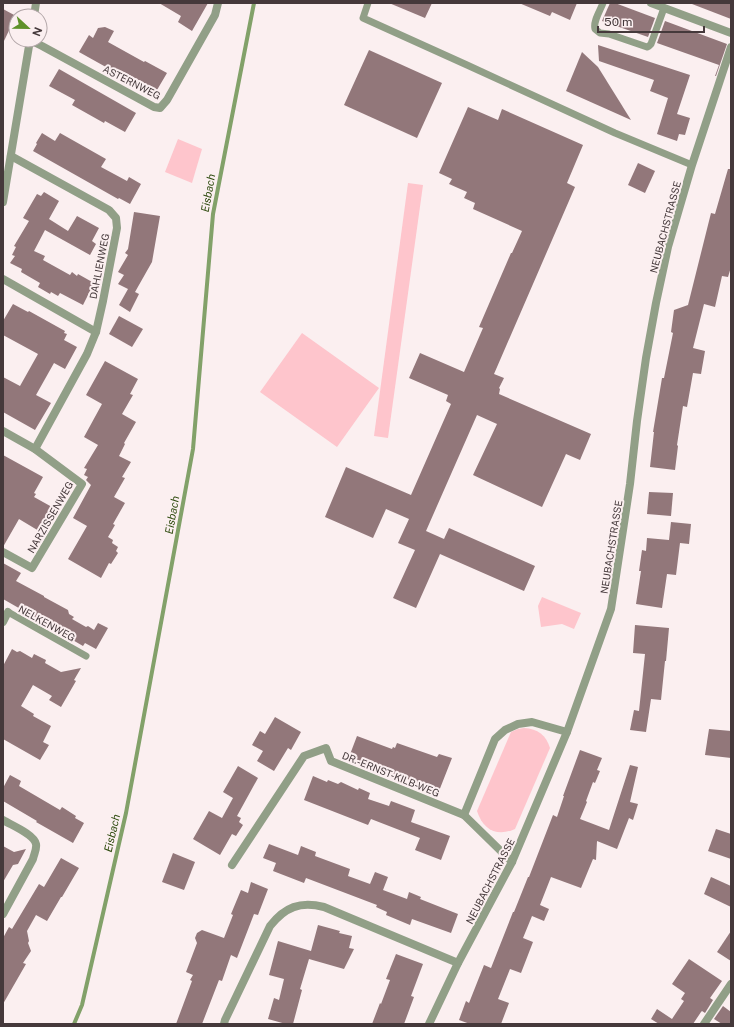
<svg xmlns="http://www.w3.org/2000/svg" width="734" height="1027" viewBox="0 0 734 1027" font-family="'Public Sans',sans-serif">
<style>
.green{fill:#fec5cc}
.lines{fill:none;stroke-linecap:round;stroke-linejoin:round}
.stream{stroke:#82a169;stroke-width:4}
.building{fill:#92777a}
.service{stroke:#919f87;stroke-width:7}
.minor{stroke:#919f87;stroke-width:8}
.tertiary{stroke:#919f87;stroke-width:8}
.labels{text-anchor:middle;stroke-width:4;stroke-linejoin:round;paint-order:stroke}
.street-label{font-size:10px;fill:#45393b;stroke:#fbeff0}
.water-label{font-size:11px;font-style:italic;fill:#2d4a0d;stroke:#fbeff0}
</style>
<rect width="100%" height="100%" fill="#fbeff0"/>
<!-- green -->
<g class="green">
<path d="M178,139L202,149L192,183L165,172Z"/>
<path d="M408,183L423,185L388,438L374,436Z"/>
<path d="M302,333L379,388L337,447L260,392Z"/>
<path d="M542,597L581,613L574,629L562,624L541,627L538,606Z"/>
<path d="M524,728C538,729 546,735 550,748L515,829C497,837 483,830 477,811L511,732L518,729Z"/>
</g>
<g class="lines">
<!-- stream -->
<path class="stream" d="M74,1024L82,1005L126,813L193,449L213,214L254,3"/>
</g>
<!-- building -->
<g class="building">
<path d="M159,3H208L192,31L178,22L181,16Z"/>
<path d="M389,3H432L425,18Z"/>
<path d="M519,3H577L570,20L552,12L550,16Z"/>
<path d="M610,3H615L655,18L648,37L602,21Z"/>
<path d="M692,3H731V19L692,4Z"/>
<path d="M3,9L16,16L3,43Z"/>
<path d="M665,21L727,44L716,76H715L719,65L657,43Z"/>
<path d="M105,27L114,31L108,42L144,62L145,61L167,73L157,90L124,72L122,76L79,52L89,35L93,38L98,28Z"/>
<path d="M598,45L690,75L677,114L690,118L685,135L679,134L677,141L657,134L668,98L650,91L654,80L599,61Z"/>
<path d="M369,50L442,83L417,138L344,105Z"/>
<path d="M582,52L598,67L631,120L566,91Z"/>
<path d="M59,69L136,113L125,132L105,121L104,123L72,105L75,100L49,86Z"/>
<path d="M468,107L498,120L502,109L583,145L567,183L575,187L494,374L504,378L499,388L500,389L499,394L591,434L580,460L566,454L542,507L473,475L497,424L477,415L426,531L444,539L449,528L535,566L524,591L440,554L416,608L393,598L415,550L398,543L409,519L386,509L373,538L325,517L346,467L411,495L451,404L446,401L448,395L409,378L420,353L464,372L483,328L479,327L511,253H512L522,231L473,209L475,203L464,198L467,192L449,184L452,179L439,173Z"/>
<path d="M42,133L55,141L60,133L106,159L101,167L127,181L129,177L141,184L130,204L119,198L118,199L33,151L37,144L36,143Z"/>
<path d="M638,163L655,171L645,193L628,185Z"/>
<path d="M728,169H731V267L728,277L722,276L715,307L704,304L693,348L705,351L701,374L693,373L687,407L683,406L677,445L678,446L675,470L650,467L654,432H653L662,378H664L673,333L671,332L674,310L688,305L711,213L715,214Z"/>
<path d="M44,192L59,201L49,219L68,231L77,216L99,228L92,241L96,244L90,255L45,230L34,251L45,256L43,260L70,275L72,272L77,276L78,274L94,283L83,305L60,293L58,296L51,292L50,294L38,287L40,283L21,272L22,269L10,263L15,256L12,255L16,247L14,246L29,221L23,218L37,194L41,196Z"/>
<path d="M134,212L160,216L152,262L135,292L139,294L130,312L119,305L128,289L118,284L124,275L118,272L128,255L125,253L128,249Z"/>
<path d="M13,304L28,312L29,311L65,331L64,333L67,334L64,340L77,347L65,369L54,363L36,395L51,403L35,430L3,412V377L20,386L38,354L3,335V321Z"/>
<path d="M119,316L143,329L132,347L109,334Z"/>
<path d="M105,361L138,379L130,394L133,395L122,414L136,422L124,443L125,444L119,456L131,462L122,477L125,478L114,497L125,503L113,524L115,525L108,537L113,540L112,543L118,547L116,551L118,553L111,564L109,563L101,578L68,559L87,526L73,518L91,485L86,480L88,477L84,475L87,469L84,468L98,445L84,437L102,404L86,395Z"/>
<path d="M3,455L43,477L34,493L36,494L34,497L52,507L39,531L19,519L3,547Z"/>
<path d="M649,492L673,493L671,516L647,514Z"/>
<path d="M671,522L691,524L689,544L680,543L676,575L667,574L662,608L636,604L641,571H639L642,550L646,551L647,538L669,540Z"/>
<path d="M3,563L21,573L16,581L44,596V597L68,610L69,614L74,617L72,619L86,627L88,626L94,630L98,623L108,628L96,649L85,643L83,646L64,635L63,636L55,631V633L37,621L38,619L3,599Z"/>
<path d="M635,625L669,628L666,661H665L661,700L651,699L646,732L630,730L634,710L639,711L645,654L633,653Z"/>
<path d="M12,649L17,652L20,651L32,658L34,654L46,660L45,663L61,672L81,668L74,680L76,681L61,707L49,700L52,696L33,685L21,706L34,714L33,716L51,726L43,742L49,745L40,760L3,739V666Z"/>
<path d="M275,717L301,732L291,750L288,748L274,771L257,761L263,751L252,745L260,731L265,734Z"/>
<path d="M709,729L731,731V758L705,755Z"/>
<path d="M357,736L392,749L393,747L395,748L397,743L437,757L439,754L452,758L439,791L349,757Z"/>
<path d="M580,750L602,758L597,770L600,771L595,783L593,782L586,801L587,802L580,819L609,830L630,765L638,767L630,802L638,804L633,820L629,818L617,849L597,841L596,860L593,859L581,888L551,877L540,905L549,909L544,921L532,916L523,938L533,942L521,973L510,969L498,999L509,1003L501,1024H470L459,1020L466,1001L469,1003L484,965L491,968L513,912H514L528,877H529L553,815L557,817L564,796H563Z"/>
<path d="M238,766L258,778L237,816L241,818L239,822L243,825L236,836L232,834L220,855L193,839L209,811L222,818L233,798L223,792Z"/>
<path d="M10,775L21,781L19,786L60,810L62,807L76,816L75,818L84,823L73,843L36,822L37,821L3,801V788Z"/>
<path d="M313,776L327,782L328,780L338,784L341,782L358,790L359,788L370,793L368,799L389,806L391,801L415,810L411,822L450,836L441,860L415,850L420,838L371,819L368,825L304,800Z"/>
<path d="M716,829L731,834V859L708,851Z"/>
<path d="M269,844L298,855L301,846L316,852L315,856L350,869L348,876L370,884L375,872L388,877L383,890L407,899L409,892L421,897L420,899L458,914L451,933L412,919L410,925L386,915L387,912L376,907L377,905L306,878L304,883L273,871L276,863L263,858Z"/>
<path d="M3,846L14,852L26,849L18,864L13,865L3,882Z"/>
<path d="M173,853L195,862L184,890L162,882Z"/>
<path d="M61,858L79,868L62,897H61L47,921L36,915L27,931L29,941L28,943L31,951L23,963L26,964L3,1004V938L9,927L12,929L39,884L44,887Z"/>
<path d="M711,877L731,886V907L704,894Z"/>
<path d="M251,882L268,889L258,915L254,914L237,958L231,955L222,981L219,980L202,1024H176L192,981L190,980L193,975L186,972L197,943L195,938L197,933L202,930L224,938L233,915L231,914L241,890L248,893Z"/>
<path d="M318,925L340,931L339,933L352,936L349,948L354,949L344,969L309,959L300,989L302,990L293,1024H286L268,1019L274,998L279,1000L284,979L269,975L278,941L311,951Z"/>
<path d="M731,931V961L717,952Z"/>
<path d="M396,954L423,964L411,996L414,997L404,1024H372L380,1003L381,1004L390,980L386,979Z"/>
<path d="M689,959L722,981L710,998L713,1000L705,1013L702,1011L701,1012L693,1024H659L651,1019L657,1009L672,1019L684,1001L681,999L685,993L672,984Z"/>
<path d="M723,1006L731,1012V1024H722L714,1019Z"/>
</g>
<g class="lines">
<!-- service -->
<g class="service">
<path d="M368,3L363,18L467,65L615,133L692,165"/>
<path d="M603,3C600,11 593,21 595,29L600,33L609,34L647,47L649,46L651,44L664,8"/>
<path d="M8,612L86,656"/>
</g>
<!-- minor -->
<g class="minor">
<path d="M34,16L36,3"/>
<path d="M30,40L42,46L154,107L160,108L167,100L215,15L218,3"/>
<path d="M11,156L109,210L116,218L117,228L103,301L96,332L87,354L35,449"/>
<path d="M3,202L30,40"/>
<path d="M3,279L96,332"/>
<path d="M3,431L35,449L82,484L32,568L3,552"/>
<path d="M3,622L8,612"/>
<path d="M464,815L495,739L505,730L518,724L532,722L567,732"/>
<path d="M3,820C11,825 34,834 36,844C37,849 34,854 33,859L3,914"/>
<path d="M232,865L304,756L326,748L331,761L464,815L512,862"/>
<path d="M224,1024L225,1020L270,926C285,907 300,901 324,907L458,963"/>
<path d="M429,1024L458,963L512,862L567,732L611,609L630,484L637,421L646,358L656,303L668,247L692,165L731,47"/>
<path d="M704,1024L731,984"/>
</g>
<!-- tertiary -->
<path class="tertiary" d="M651,3L731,33"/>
</g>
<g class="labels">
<!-- street labels -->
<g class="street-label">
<text transform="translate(132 82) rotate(27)" y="4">ASTERNWEG</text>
<text transform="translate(665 227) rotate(-75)" y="4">NEUBACHSTRASSE</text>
<text transform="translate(99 266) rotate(-79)" y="4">DAHLIENWEG</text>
<text transform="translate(50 517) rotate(-60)" y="4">NARZISSENWEG</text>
<text transform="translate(611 547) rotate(-81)" y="4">NEUBACHSTRASSE</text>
<text transform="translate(47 623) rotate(29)" y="4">NELKENWEG</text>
<text transform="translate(391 774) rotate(22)" y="4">DR.-ERNST-KILB-WEG</text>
<text transform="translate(490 881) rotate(-63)" y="4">NEUBACHSTRASSE</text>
</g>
<!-- water labels -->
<g class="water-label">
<text transform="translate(208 193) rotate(-80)" y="4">Eisbach</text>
<text transform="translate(172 515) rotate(-80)" y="4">Eisbach</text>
<text transform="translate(112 833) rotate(-77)" y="4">Eisbach</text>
</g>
</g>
<!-- border -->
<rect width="734" height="1027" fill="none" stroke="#45393b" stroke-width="8"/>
<!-- north arrow -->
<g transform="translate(28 28) rotate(112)"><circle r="19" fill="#fbeff0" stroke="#b2a6a8"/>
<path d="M0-3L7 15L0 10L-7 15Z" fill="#5e9129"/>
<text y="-6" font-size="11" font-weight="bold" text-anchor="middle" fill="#45393b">N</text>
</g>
<!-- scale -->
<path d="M598 26v6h106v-6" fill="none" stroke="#45393b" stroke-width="2"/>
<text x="604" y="26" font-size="12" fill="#45393b" stroke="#fbeff0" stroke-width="3" paint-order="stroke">50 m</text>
</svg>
